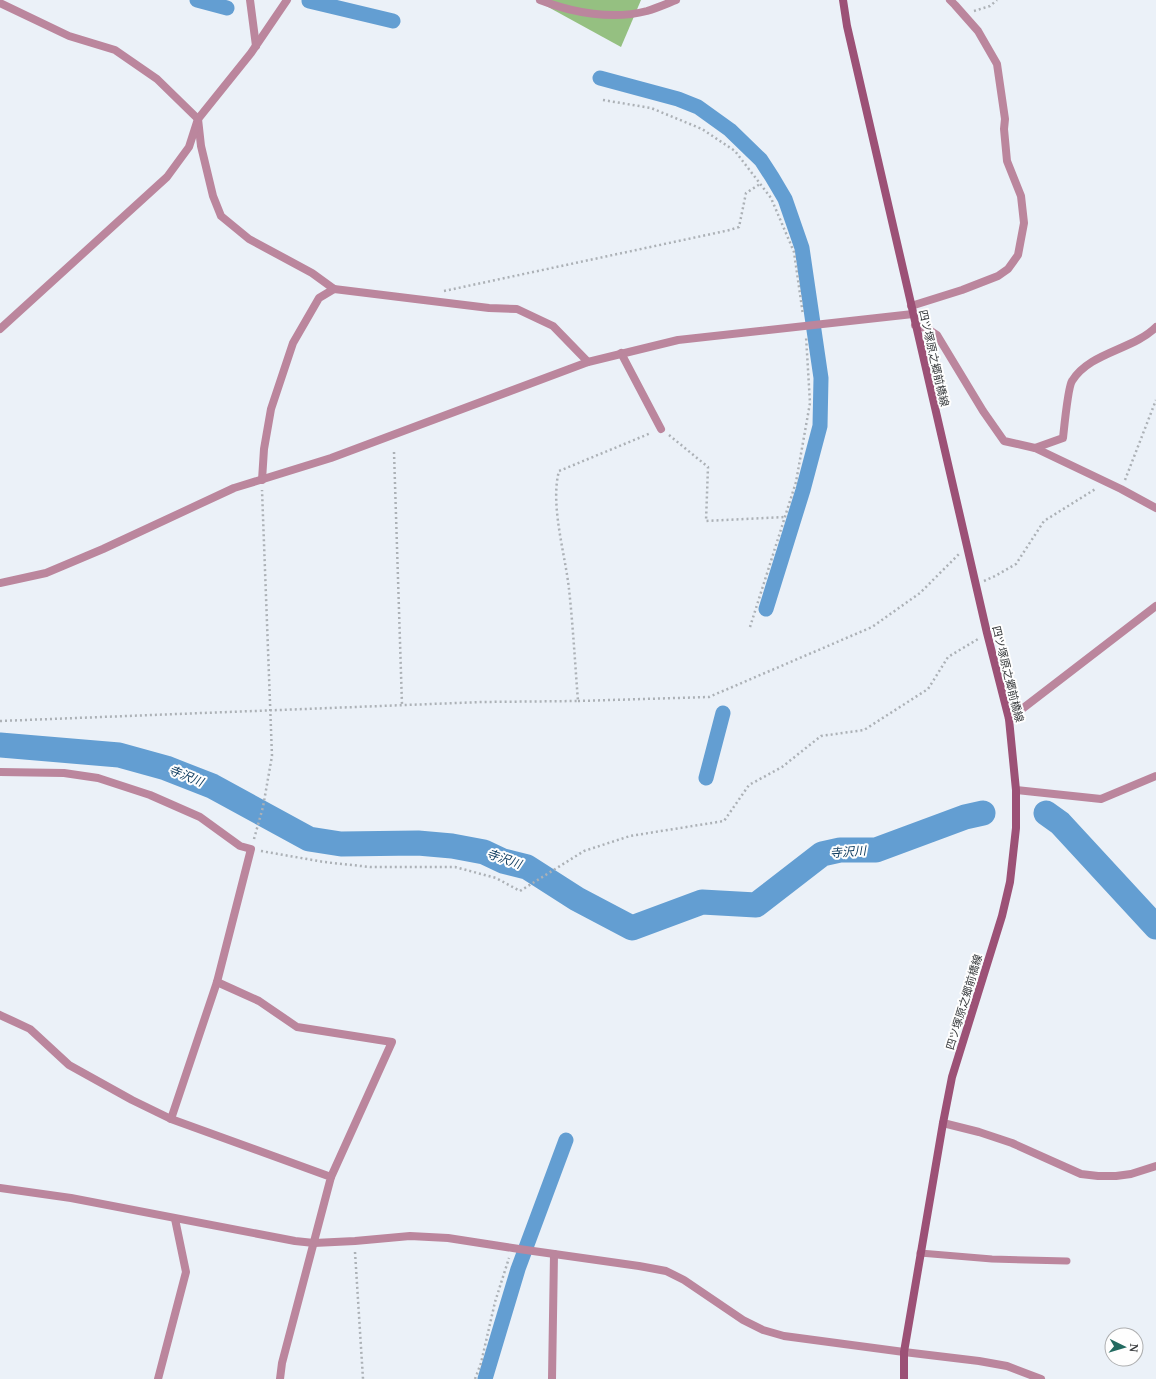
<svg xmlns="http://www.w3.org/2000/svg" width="1156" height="1379" viewBox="0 0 1156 1379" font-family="'Noto Serif','Noto Sans JP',serif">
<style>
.forest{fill:#95c081}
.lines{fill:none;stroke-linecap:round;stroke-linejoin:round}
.canal{stroke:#639ed2;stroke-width:15}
.river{stroke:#639ed2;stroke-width:25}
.path{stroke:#acb1b6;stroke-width:2.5;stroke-dasharray:2 3;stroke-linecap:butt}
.service{stroke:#bb869d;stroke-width:7}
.minor{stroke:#bb869d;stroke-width:8}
.tertiary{stroke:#bb869d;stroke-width:8}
.secondary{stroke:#9c5176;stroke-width:8}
.labels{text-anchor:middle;stroke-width:4;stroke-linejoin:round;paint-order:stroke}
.street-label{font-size:11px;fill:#36393b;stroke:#fefefe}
.water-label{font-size:12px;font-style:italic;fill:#113e61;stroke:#fefefe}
</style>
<rect width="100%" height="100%" fill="#ebf1f8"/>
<!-- forest -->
<path class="forest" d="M538,0H641L621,47L539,2Z"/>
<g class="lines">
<!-- canal -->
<g class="canal">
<path d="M197,0L227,8"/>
<path d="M309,1L393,21"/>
<path d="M600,78L678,99L698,107L730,130L761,160L772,177L785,199L802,248L821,378L820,426L803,490L766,609"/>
<path d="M706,778L723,713"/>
<path d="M485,1379L518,1269L566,1140"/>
</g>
<!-- river -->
<g class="river">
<path d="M0,745L119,755L166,768L212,786L309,839L341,844L418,843L452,846L484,852L503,861L527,867L577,899L632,928L702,902L756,905L822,854L840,850H876L965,817L983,813"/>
<path d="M1046,813L1060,823L1156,927"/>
</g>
<!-- path -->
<g class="path">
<path d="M974,11L990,6L997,0"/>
<path d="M603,100L651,108L702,129L735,151L771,198L794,252L803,315"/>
<path d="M444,291L730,230L739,227L746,193L760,184"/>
<path d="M669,435L708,467L706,521L785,517"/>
<path d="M394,452L402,705"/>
<path d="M1125,480L1156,400"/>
<path d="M984,581L995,576L1016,564L1044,521L1097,488"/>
<path d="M750,627L796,482L810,403L806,336"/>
<path d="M578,701L709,697L872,627L920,593L959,554"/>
<path d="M0,721L482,702L578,701C575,663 573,626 569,589C565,553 550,505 559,471L651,433"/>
<path d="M254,839L263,807L272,756L262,490"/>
<path d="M261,851L324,862L370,867H455L496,878L520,891L584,851L630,836L724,821L749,785L782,767L821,736L864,730L928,689L948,657L978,639"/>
<path d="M355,1252L363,1379"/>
<path d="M475,1379L481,1363L495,1302L509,1258"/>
</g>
<!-- service -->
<path class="service" d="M920,1253L992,1259L1067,1261"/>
<!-- minor -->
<g class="minor">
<path d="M250,0L256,46"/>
<path d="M540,0C573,13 613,20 647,11C657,8 666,4 676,0"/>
<path d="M0,3L69,36L115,50L157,79L198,119L201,146L213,196L221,216L249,239L312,273L334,289L489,308L517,309L553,326L588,362"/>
<path d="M911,306L962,290L998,276L1008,269L1018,255L1024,223L1021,196L1007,161L1004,129L1005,119L997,64L978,31L955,5L950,0"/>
<path d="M915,325L928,329L937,335L983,411L1004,441L1035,448L1121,489L1156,508"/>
<path d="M0,329L167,177L189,147L198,119L251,53L287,0"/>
<path d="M621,353L661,429"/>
<path d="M1035,448L1063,438C1064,429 1068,387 1072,381C1090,352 1133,350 1156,327"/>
<path d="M262,480L264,449L271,409L293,343L319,298L334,289"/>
<path d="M1009,719L1156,606"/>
<path d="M0,772L64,773L98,778L150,795L200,817L240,846L251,849L217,982L171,1119"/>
<path d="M1016,790L1101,799L1156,776"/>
<path d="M217,982L259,1001L297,1027L392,1042L331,1177"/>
<path d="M0,1015L30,1029L69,1065L132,1100L171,1119L331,1177L282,1363L280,1379"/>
<path d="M943,1123L979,1132L1012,1143L1081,1174L1098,1176H1116L1131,1174L1156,1166"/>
<path d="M158,1379L186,1272L175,1219"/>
<path d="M552,1379L554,1254"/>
</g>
<!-- tertiary -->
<g class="tertiary">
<path d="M0,583L46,573L103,549L234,488L331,458L588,362L678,340L913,314"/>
<path d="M0,1188L71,1198L295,1241L314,1243L355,1241L410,1236L448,1238L519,1249L639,1266L666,1271L684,1280L743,1320L763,1330L784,1336L904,1352L979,1361L1007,1366L1041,1379"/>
</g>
<!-- secondary -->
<path class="secondary" d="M843,0L847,26L987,633L1009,719L1016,790V828L1010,882L1002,916L952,1077L943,1123L904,1352V1379"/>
</g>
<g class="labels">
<!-- street labels -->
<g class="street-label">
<text transform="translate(934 358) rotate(77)" y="4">四ツ塚原之郷前橋線</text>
<text transform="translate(1008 674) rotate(76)" y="4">四ツ塚原之郷前橋線</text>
<text transform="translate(964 1002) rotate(-73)" y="4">四ツ塚原之郷前橋線</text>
</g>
<!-- water labels -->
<g class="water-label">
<text transform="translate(186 776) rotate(22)" y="4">寺沢川</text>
<text transform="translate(848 852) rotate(-4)" y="4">寺沢川</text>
<text transform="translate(504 859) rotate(19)" y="4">寺沢川</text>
</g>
</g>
<!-- north arrow -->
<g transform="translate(1124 1347) rotate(95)"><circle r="19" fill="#fefefe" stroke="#aeafb0"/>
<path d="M0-3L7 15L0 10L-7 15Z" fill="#226a60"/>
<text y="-6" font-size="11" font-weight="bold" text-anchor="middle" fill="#36393b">N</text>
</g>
</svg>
